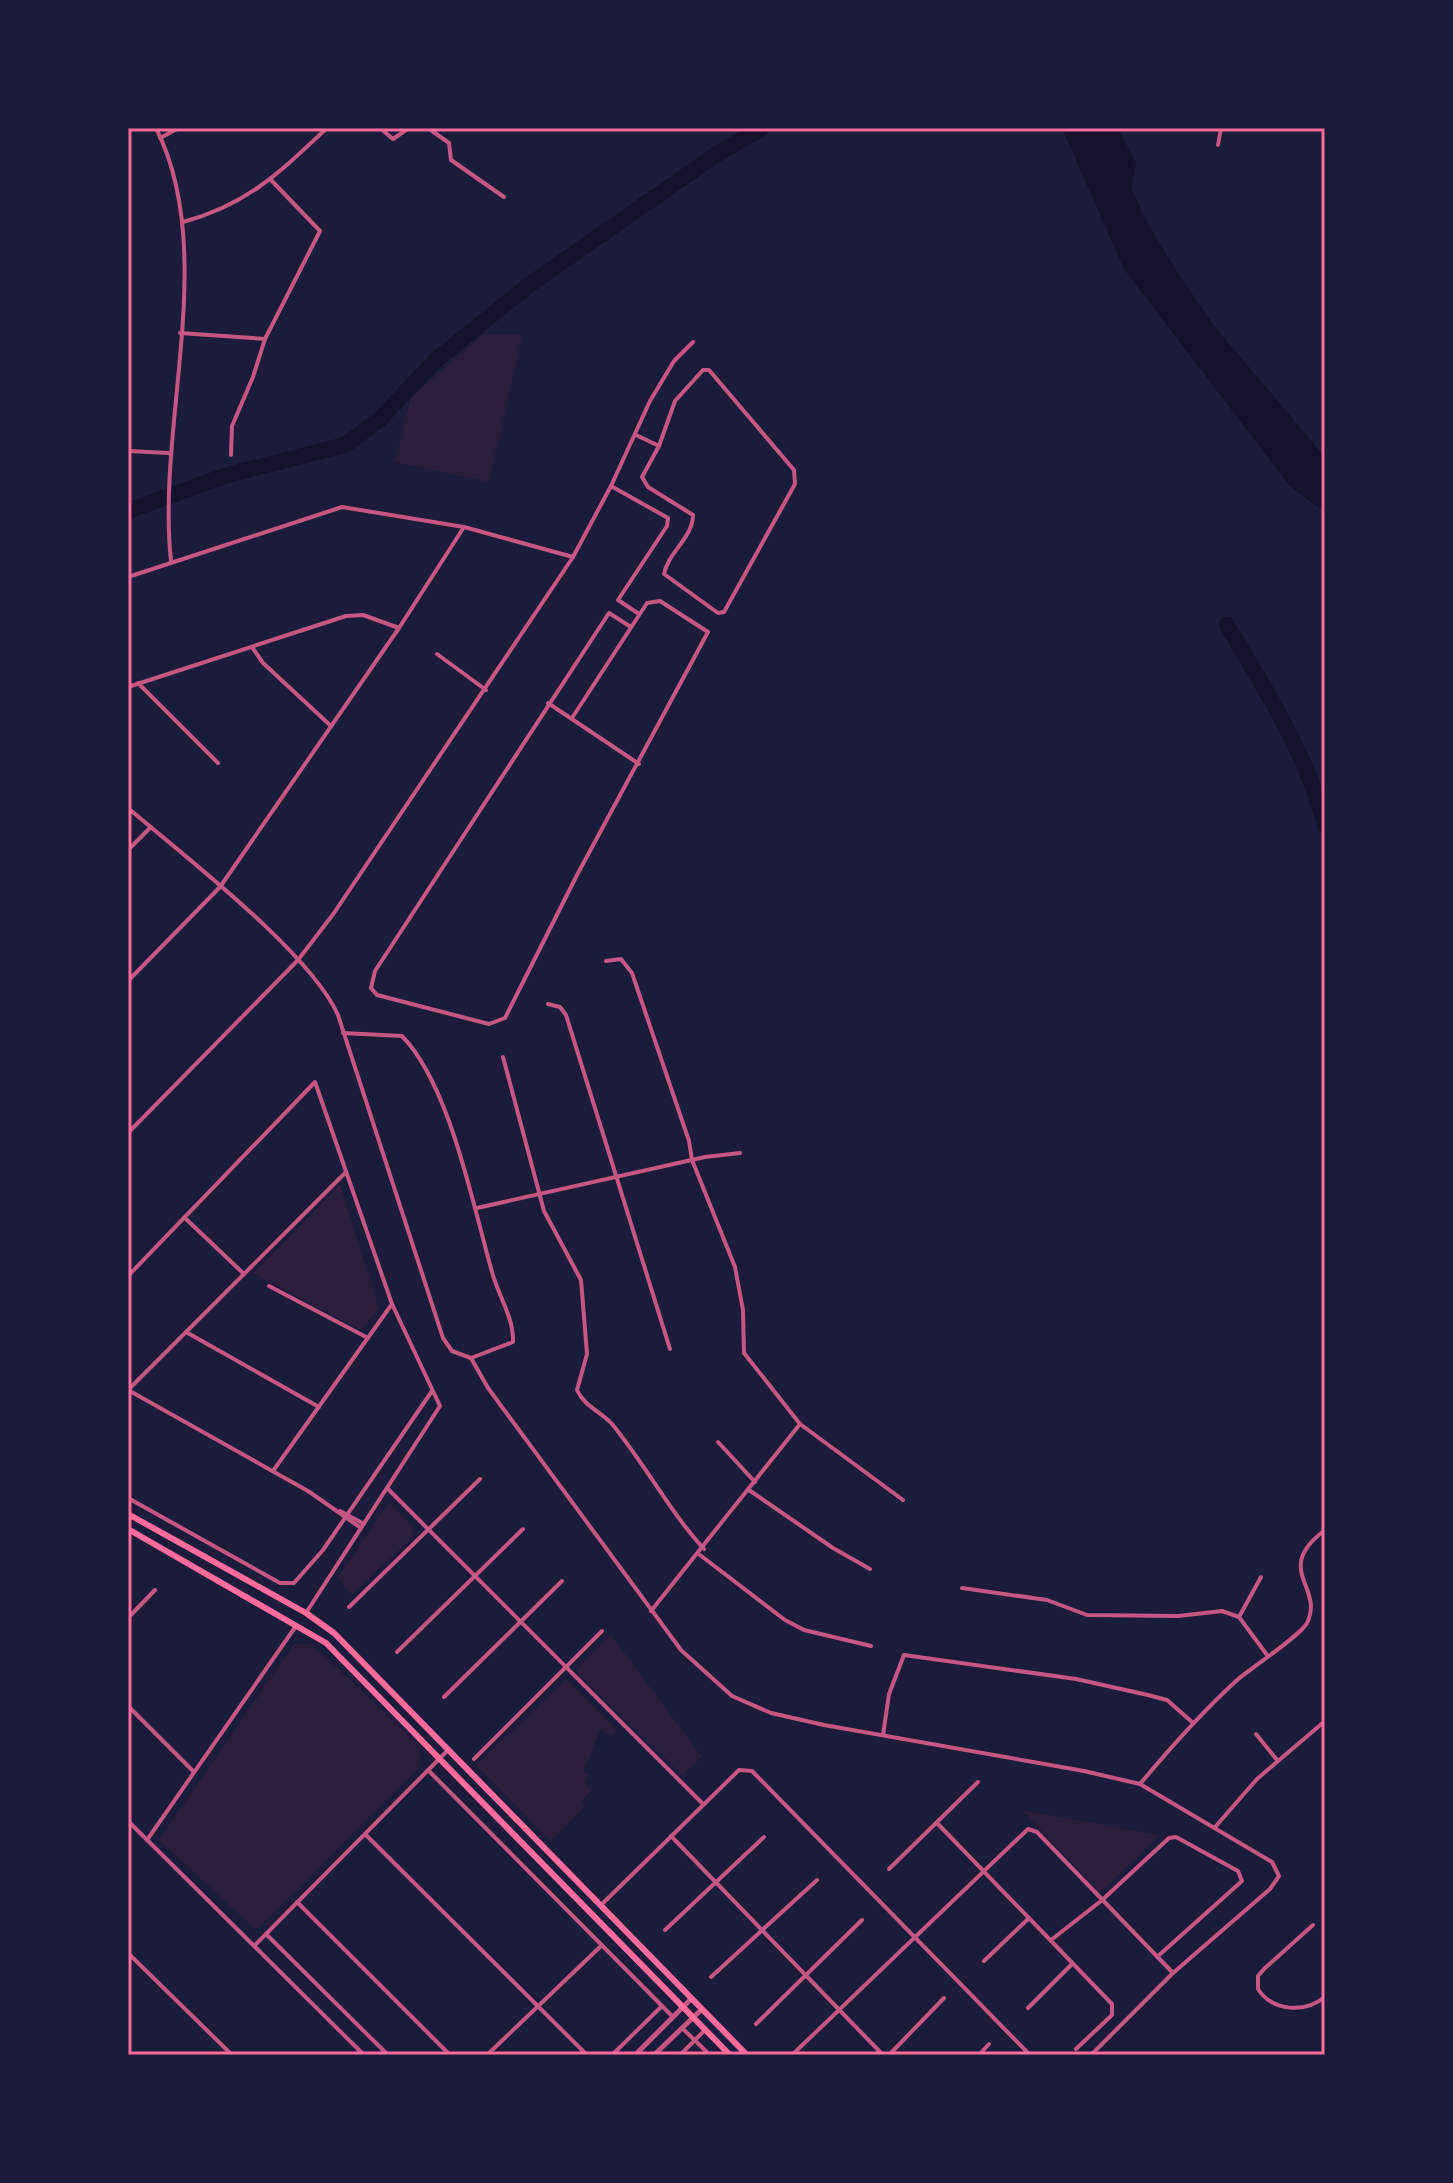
<svg xmlns="http://www.w3.org/2000/svg" width="1453" height="2183" viewBox="0 0 1453 2183" font-family="Overpass,sans-serif">
<style>
.green{fill:#2a1e3b}
.water{fill:#12122b}
.lines{fill:none;stroke-linecap:round;stroke-linejoin:round}
.river{stroke:#12122b;stroke-width:16}
.minor{stroke:#c65784;stroke-width:4}
.tertiary{stroke:#c65784;stroke-width:5}
.primary{stroke:#ff6b9d;stroke-width:6}
.neatline{fill:none;stroke:#ff6b9d;stroke-width:3}
</style>
<rect width="100%" height="100%" fill="#1b1b3a"/>
<!-- green -->
<g class="green">
<path d="M483,335H522L489,482L395,462L411,397Z"/>
<path d="M340,1184L379,1309L361,1330L253,1273Z"/>
<path d="M389,1502L413,1527V1537L352,1595L338,1578Z"/>
<path d="M611,1635L702,1757L682,1775L579,1675V1667Z"/>
<path d="M294,1644H312L421,1748L418,1768L256,1930L159,1840Z"/>
<path d="M566,1679L617,1730L612,1736L600,1730L583,1772L589,1775L585,1782L591,1791L582,1801L585,1806L551,1841L476,1765Z"/>
<path d="M1022,1810L1159,1835L1100,1893Z"/>
</g>
<!-- water -->
<path class="water" d="M1062,128H1118L1136,163L1132,189L1145,219L1177,272L1215,327L1325,457V513L1289,485L1124,269Z"/>
<g class="lines">
<!-- river -->
<g class="river">
<path d="M128,511L227,475L345,445L379,420L436,360L529,285L714,156L762,128"/>
<path d="M1227,625C1265,689 1306,752 1325,825"/>
</g>
<!-- minor -->
<g class="minor">
<path d="M156,128C219,253 156,424 171,561"/>
<path d="M380,128L393,139L409,128"/>
<path d="M428,128L449,143L451,160L504,197"/>
<path d="M160,138L179,128"/>
<path d="M1218,145L1221,128"/>
<path d="M183,222C247,205 280,172 327,128"/>
<path d="M180,333L265,339"/>
<path d="M703,370H709L794,470L795,484L724,612L718,613L664,574C668,552 693,538 693,515L648,487L642,477L659,446L675,401Z"/>
<path d="M636,435L659,446"/>
<path d="M128,451L169,453"/>
<path d="M231,455L232,426L253,377L265,339L320,231L271,180"/>
<path d="M611,486L668,518L667,526L618,600L639,614"/>
<path d="M128,577L342,507L464,527L573,557"/>
<path d="M252,647L263,663L331,726"/>
<path d="M437,654L486,690"/>
<path d="M138,683L218,763"/>
<path d="M128,687L346,616L363,615L399,628"/>
<path d="M548,703L639,764"/>
<path d="M572,718L647,603L660,601L708,632L577,875L505,1018L489,1024L377,995L371,988L375,971L609,613L631,627"/>
<path d="M128,808C184,856 310,952 338,1015L443,1338L452,1351L471,1358"/>
<path d="M128,850L151,827"/>
<path d="M606,961L621,959L632,973L689,1141L692,1160L735,1267L743,1310L744,1353L800,1424L903,1500"/>
<path d="M128,981L220,887L399,628L464,527"/>
<path d="M548,1004L560,1007L566,1015L670,1349"/>
<path d="M343,1033L402,1036C450,1085 473,1206 492,1272C498,1295 514,1318 513,1342L471,1358"/>
<path d="M503,1057L544,1211L581,1280L587,1354L577,1390C584,1406 601,1412 612,1424C645,1464 669,1511 704,1549"/>
<path d="M128,1133L298,960L334,913L573,557L611,486L650,401L674,361L693,342"/>
<path d="M477,1208L705,1157L740,1153"/>
<path d="M185,1218L244,1274"/>
<path d="M128,1276L315,1082L392,1304L440,1406L306,1613"/>
<path d="M269,1286L368,1338"/>
<path d="M186,1332L319,1407"/>
<path d="M471,1358L488,1388L681,1650L732,1696L771,1713L824,1725L1084,1771L1140,1784L1272,1862L1279,1876L1270,1889L1173,1973L1091,2055"/>
<path d="M128,1390L346,1172"/>
<path d="M128,1390L308,1491L361,1528"/>
<path d="M718,1442L755,1482"/>
<path d="M273,1471L392,1304"/>
<path d="M387,1488L702,1803"/>
<path d="M749,1490L833,1548L870,1569"/>
<path d="M128,1498L280,1583H294L323,1550L432,1391"/>
<path d="M340,1511L364,1524"/>
<path d="M700,1555L785,1620L804,1630L871,1646"/>
<path d="M962,1588L1047,1600L1087,1615L1178,1616L1222,1611L1239,1617L1267,1655"/>
<path d="M349,1607L480,1479"/>
<path d="M651,1611L800,1424"/>
<path d="M1239,1617L1261,1577"/>
<path d="M128,1618L155,1590"/>
<path d="M397,1652L523,1529"/>
<path d="M444,1697L562,1581"/>
<path d="M128,1706L194,1772"/>
<path d="M1256,1734L1277,1760"/>
<path d="M883,1735L889,1694L904,1655L1076,1679L1148,1695L1167,1700L1192,1722"/>
<path d="M474,1759L602,1631"/>
<path d="M428,1770L673,2017"/>
<path d="M1140,1784C1171,1747 1201,1713 1236,1681C1251,1668 1300,1636 1307,1623C1325,1587 1272,1570 1325,1530"/>
<path d="M128,1821L364,2055"/>
<path d="M937,1823L1112,2004V2015L1076,2049"/>
<path d="M1216,1826L1257,1779L1325,1721"/>
<path d="M365,1834L587,2055"/>
<path d="M671,1836L883,2055"/>
<path d="M147,1840L296,1626"/>
<path d="M889,1869L978,1782"/>
<path d="M297,1902L450,2055"/>
<path d="M600,1906L739,1770L752,1771L1030,2055"/>
<path d="M1313,1925L1264,1969L1258,1976V1989C1273,2012 1305,2013 1325,1997"/>
<path d="M665,1930L764,1837"/>
<path d="M266,1934L388,2055"/>
<path d="M1051,1940L1101,1901L1169,1838L1176,1837L1238,1871L1242,1881L1157,1957"/>
<path d="M254,1946L449,1749"/>
<path d="M128,1953L232,2055"/>
<path d="M984,1961L1029,1918"/>
<path d="M711,1977L817,1880"/>
<path d="M1028,2008L1072,1964"/>
<path d="M756,2024L862,1920"/>
<path d="M682,2028L710,2055"/>
<path d="M487,2055L601,1946"/>
<path d="M612,2055L662,2006"/>
<path d="M680,2055L705,2030"/>
<path d="M792,2055L1028,1829L1037,1832L1173,1973"/>
<path d="M889,2055L944,1998"/>
<path d="M979,2055L989,2044"/>
</g>
<!-- tertiary -->
<g class="tertiary">
<path d="M635,2055L690,2000"/>
<path d="M654,2055L701,2010"/>
</g>
<!-- primary -->
<g class="primary">
<path d="M128,1514L306,1613L334,1633L747,2055"/>
<path d="M128,1529L326,1643L730,2055"/>
</g>
</g>
<!-- border -->
<rect width="1453" height="2183" fill="none" stroke="#1b1b3a" stroke-width="260"/>
<rect x="130" y="130" width="1193" height="1923" class="neatline"/>
</svg>
